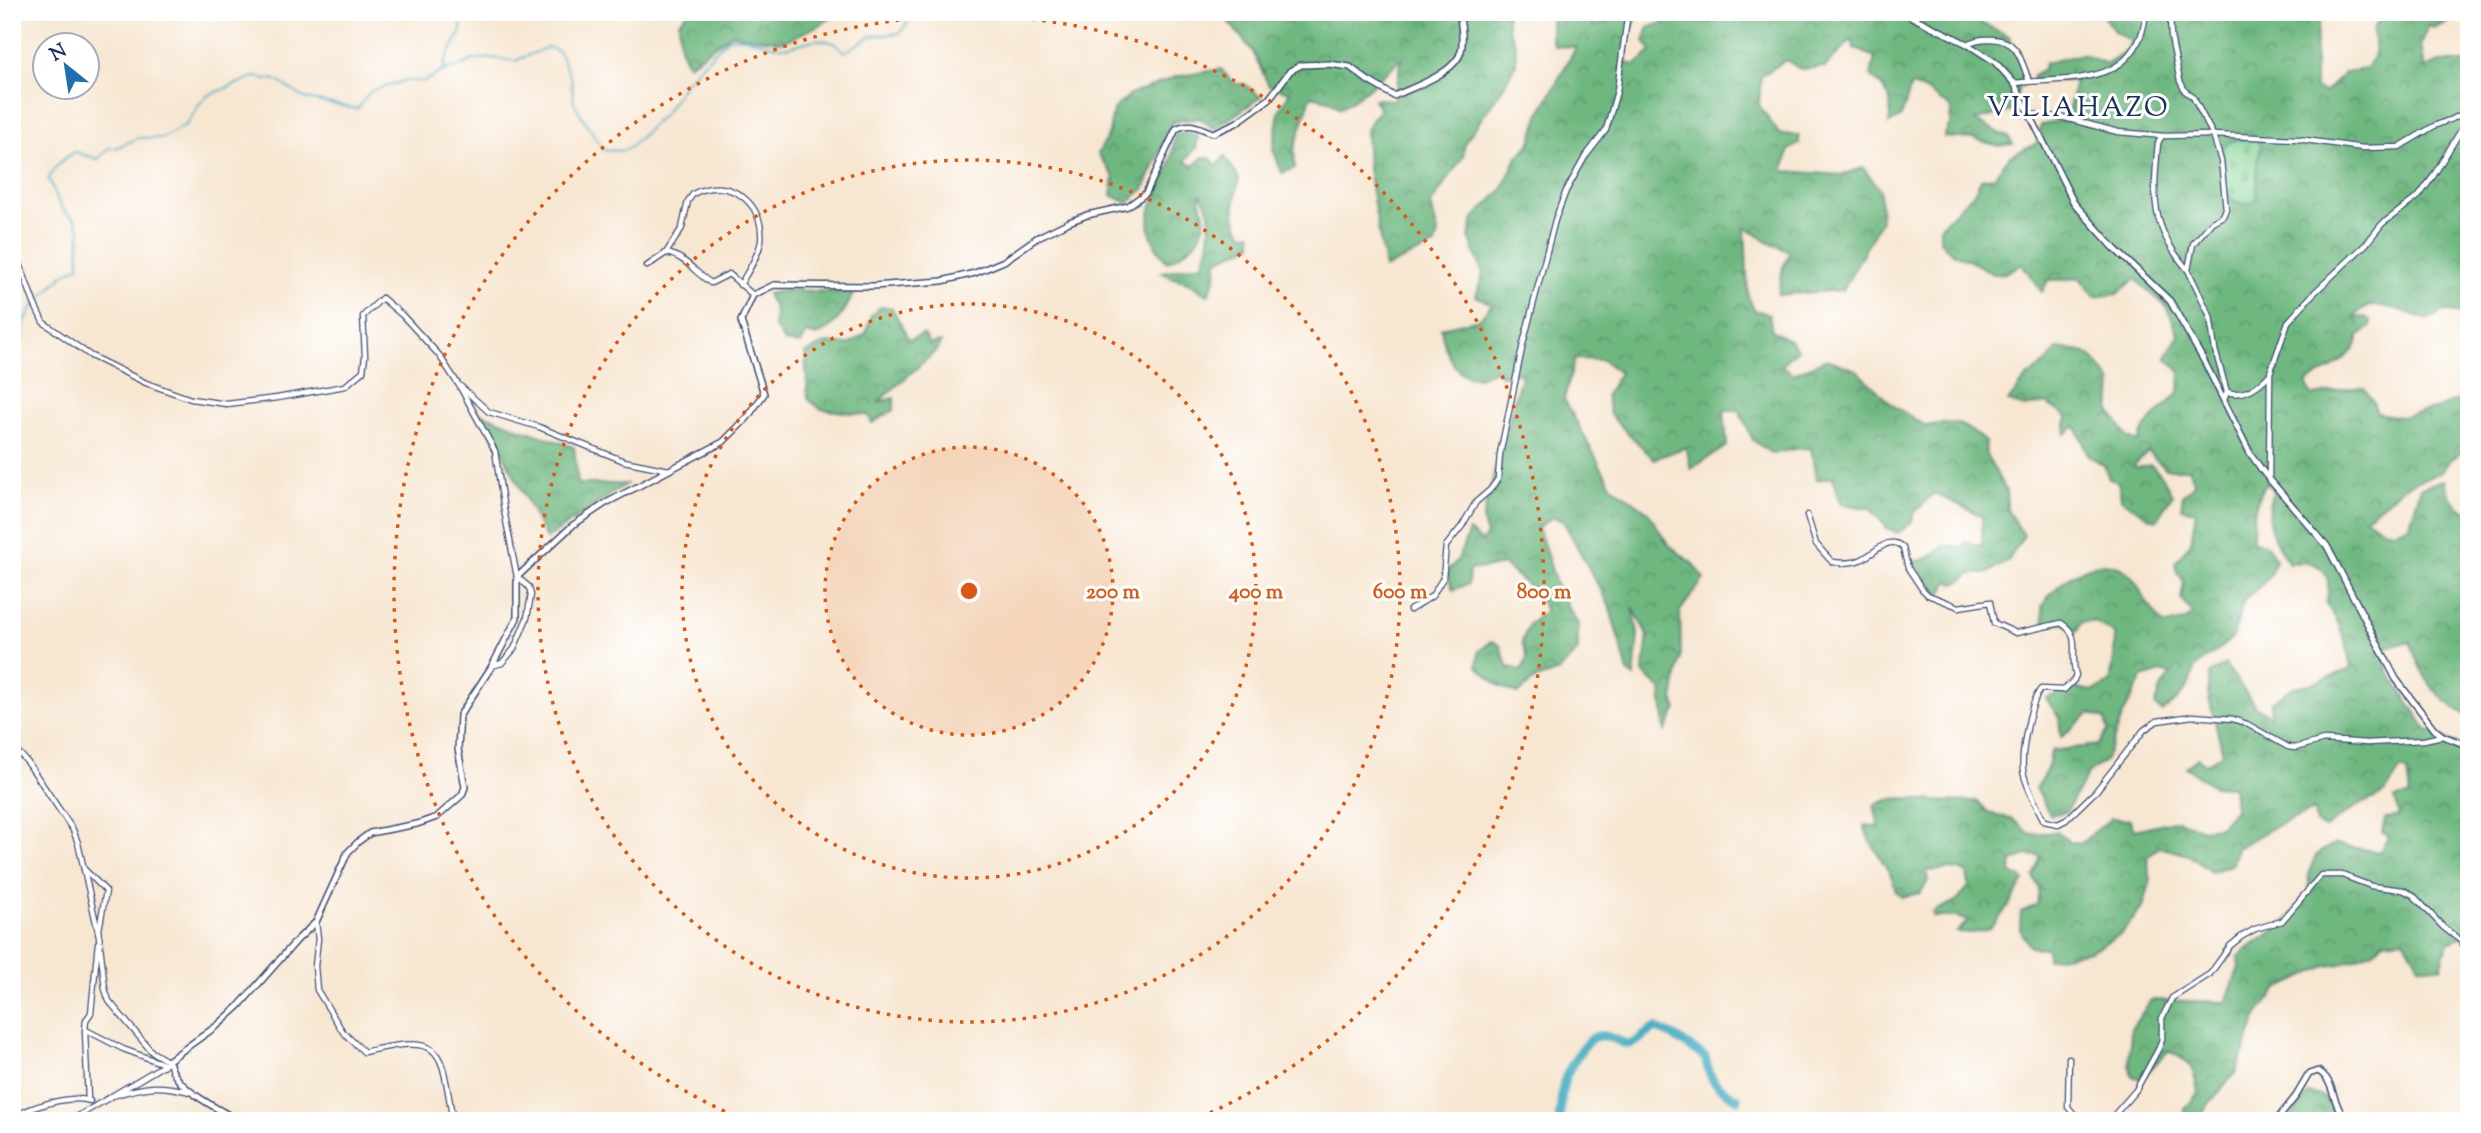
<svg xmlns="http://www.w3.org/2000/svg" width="2481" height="1133" viewBox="0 0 2481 1133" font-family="'Sorts Mill Goudy',serif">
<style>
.forest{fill:url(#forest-crowns);stroke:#44746f;stroke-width:2}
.cemetery{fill:url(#cemetery-stones);stroke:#52837a;stroke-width:2}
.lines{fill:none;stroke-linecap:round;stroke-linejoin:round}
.stream{stroke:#44aec3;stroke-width:2}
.river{stroke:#44aec3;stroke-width:9}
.minor-casing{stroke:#3c4a6f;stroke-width:7}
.tertiary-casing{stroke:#3c4a6f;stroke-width:8}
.minor{stroke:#fff;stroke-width:4.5}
.tertiary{stroke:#fff;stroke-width:5}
.ring{fill:none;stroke:#de5710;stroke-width:3.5;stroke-dasharray:3.5 7}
.labels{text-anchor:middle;stroke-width:6;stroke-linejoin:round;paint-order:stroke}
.quarter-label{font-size:28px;letter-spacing:2px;fill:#1b2f5e;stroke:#fff}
.centre{fill:#de5710;stroke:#fff;stroke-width:3.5}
.ring-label{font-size:21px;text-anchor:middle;font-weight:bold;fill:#de5710;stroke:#fff;stroke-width:6;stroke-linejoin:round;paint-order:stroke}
</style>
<defs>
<pattern id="forest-crowns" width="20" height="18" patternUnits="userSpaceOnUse" patternTransform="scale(1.75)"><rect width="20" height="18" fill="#6eb880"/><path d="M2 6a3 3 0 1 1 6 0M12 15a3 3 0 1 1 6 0" fill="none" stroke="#5a966c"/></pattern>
<pattern id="cemetery-stones" width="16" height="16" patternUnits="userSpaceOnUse" patternTransform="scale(1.75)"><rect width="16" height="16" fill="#88d797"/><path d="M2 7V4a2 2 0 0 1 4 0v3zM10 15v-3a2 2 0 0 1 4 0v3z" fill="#75b985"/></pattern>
</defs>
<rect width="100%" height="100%" fill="#fff"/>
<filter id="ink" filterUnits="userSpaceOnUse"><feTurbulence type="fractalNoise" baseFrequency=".0143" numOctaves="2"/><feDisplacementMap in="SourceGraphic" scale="14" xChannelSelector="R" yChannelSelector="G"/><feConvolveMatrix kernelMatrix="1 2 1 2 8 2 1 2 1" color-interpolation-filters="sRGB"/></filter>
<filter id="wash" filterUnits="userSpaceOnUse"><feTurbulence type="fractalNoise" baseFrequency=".00686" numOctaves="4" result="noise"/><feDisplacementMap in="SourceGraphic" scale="28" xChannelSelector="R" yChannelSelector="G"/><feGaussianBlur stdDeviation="1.57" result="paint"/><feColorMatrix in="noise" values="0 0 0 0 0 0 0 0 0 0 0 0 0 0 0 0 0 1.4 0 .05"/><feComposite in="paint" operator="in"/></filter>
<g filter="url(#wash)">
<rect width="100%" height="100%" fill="#f7e6d0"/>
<!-- forest -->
<g class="forest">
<path d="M689,12H839L822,24L783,42L731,34L688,65L680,47L679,22Z"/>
<path d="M1224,12H1506L1508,29L1516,45V65L1502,89L1465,142L1463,157L1431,204L1438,233L1435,245L1385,268L1368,169L1366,130L1373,117L1380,110L1374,99L1394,100L1402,58C1381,77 1366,93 1340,108L1329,100L1311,96L1294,150L1295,168L1282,173L1273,149L1279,111L1290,92L1269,86L1253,52L1225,17Z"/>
<path d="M1551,12H1593V26L1611,20L1610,12H1635L1637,17L1628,41L1626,63L1636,65L1651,51L1644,41L1649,27L1696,12H1957L2009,36L2025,77L2020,81L2014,110C2001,115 1988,116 1975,121L2008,137L2013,144L1999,146L1974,139L1944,137L1950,124L1951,108L1927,91L1911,86L1901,117L1889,124C1893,98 1890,93 1871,76L1875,57L1854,48L1852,39L1825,67L1800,69L1786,60L1761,76L1759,105L1779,134L1799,135V144L1789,150L1783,171L1843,175L1863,168L1880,190L1881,220L1843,290L1778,295L1783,267L1790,252L1767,242L1751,230L1745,228L1748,296L1754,310L1769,314L1772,331L1790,340L1798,350L1781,365L1793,374L1827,359L1857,370L1891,404L1926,426C1957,421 1961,421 1985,442L1986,455L2006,491L2007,510L2024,535L2008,561L1989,572L1972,574L1955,584L1949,581L1940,596L1913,562L1928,558L1945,545L1961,547L1966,542L1982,546V516L1934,493L1915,512L1911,523L1898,533L1887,528L1870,508L1841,504L1833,477L1816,480L1811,448L1794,449L1772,454L1753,440L1739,410H1724L1727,446L1691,469L1686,447L1654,459L1610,415L1606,395L1620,373L1603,360L1575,359L1564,399L1611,485L1648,512L1668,544L1693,564L1704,579L1680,611L1681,653L1673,700L1677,709L1665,731L1661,689L1643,673L1648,636L1633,607L1638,634L1634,677L1628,672L1609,605L1563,521L1553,517L1538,527L1558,590L1578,624V650L1559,671L1536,679L1517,694L1498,685L1477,666L1479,651L1492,641L1500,645L1508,667L1522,670L1527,658L1522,642L1529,624L1546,611L1535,592L1504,565L1469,570L1468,584L1453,590L1447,573L1458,559L1469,531L1482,542L1486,536L1483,520L1487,500L1522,372L1501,375L1496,370C1490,372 1481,377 1474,377C1451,376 1444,346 1441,328L1479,319L1492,304L1476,296L1483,274L1469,237L1474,218L1502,190L1516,159L1531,142L1539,115L1576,47L1555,46L1551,40Z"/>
<path d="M2100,12H2325C2313,27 2315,68 2315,88L2324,93L2346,72L2365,69L2375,54L2373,29L2385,12H2399L2408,18L2417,12H2456L2452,21L2435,28L2428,26L2421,45L2425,68L2440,62H2469V315L2443,311L2428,320C2405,313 2370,293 2354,318L2365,317L2371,321L2370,327L2358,337C2360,355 2321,374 2306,383L2312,396C2330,394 2347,386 2364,388L2373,402L2377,413L2401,417L2438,408L2469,396V447L2448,462L2443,471L2405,486L2365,518C2382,530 2391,536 2410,524L2421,487L2444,480C2449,494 2453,508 2469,512V717C2436,699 2421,677 2410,641L2386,648L2388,671L2427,730L2469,750V936L2465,935L2448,943L2441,968L2419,965L2404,939L2384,941L2374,951L2340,964L2326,966L2278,989L2258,1014L2236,1072L2207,1106L2198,1121H2184L2185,1109L2198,1093C2195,1069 2190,1060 2168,1051L2141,1079L2132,1076L2129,1064L2131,1029L2151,1000L2226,1002L2239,967L2238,958C2252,942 2272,935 2286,921C2296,912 2303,900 2310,890L2308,874L2317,854L2334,844L2379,852L2389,837L2382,832L2385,819L2399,815L2395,798L2410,796L2407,771L2401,769L2385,793L2355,807L2325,828L2316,824L2314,810L2274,827L2237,848L2233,864L2211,872L2189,855L2159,847L2147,858L2151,880L2143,907L2121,934L2090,951L2047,959V948L2030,947L2020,929L2021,912L2037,905L2039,888L2033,877L2041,856L2027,855L2012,861L2011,872L2024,880C2017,892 1998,925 1986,930C1976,934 1967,933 1957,932L1968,921L1956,917H1933V912L1958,900L1969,886L1967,872L1951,869L1926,871L1928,881L1920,893L1901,897L1895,890C1895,872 1869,848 1864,825L1879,827L1874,805C1899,794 1912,799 1936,801C1950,802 1963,801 1977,801L1986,811L1997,816L2011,818L2030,834L2058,832L2070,842L2080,844L2111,818L2130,820L2134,830L2178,820L2202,829L2220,827L2235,809L2233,787L2213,786L2186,767L2198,758L2205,764L2223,753L2208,695L2210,674L2225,664L2255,706L2270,716L2271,702L2294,687L2310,684L2351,669C2347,644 2341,624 2326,604C2334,570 2322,560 2289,563C2273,541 2261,517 2274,491L2266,483C2253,501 2253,520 2253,541L2267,545L2276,560L2268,579L2244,600L2233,638L2195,667C2190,689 2180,699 2162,712L2155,706L2162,686L2171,674L2161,672L2142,678L2124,713L2105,761L2089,772L2066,812L2050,815L2036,789L2048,767L2051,751L2098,745L2108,731L2105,719L2090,713L2061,737L2059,718L2046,698L2073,688L2094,691L2110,683L2114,658L2115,634L2095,622H2081L2077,631C2065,622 2058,622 2044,624L2042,606C2058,581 2095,551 2126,571C2135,577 2139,589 2144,598C2150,608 2158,616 2164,625L2185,621L2193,614L2181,599L2184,582L2177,572L2175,563L2191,542L2196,511L2181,508L2183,495L2194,484L2190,469H2166L2148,452L2134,465L2136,468L2151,465L2162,476L2172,495L2157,520L2150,518L2121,499L2118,482L2109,479L2104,465L2089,456L2076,426L2065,434L2067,417L2046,403L2025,407L2008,402L2027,377L2046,363L2057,349C2092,348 2092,357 2112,383L2110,411L2128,438L2138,442L2145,427L2179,392L2180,371L2166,357L2179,335L2166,306L2135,279L2117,294L2095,297L2079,277L2066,280H2048L2042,292L2022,264L2005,273L1992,274C1973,259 1954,259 1940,241V227L1974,193L1981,179L1994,177L2010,156L2036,144L2041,125L2070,119L2068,114L2075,81H2032L2033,75L2043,70L2045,63L2082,54L2107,64L2127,50L2131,41L2114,31Z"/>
<path d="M1221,69L1233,83L1244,84L1261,97L1214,129L1200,118L1173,122L1144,189L1128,203L1111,195L1114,177L1098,154L1109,133L1113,110L1129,95L1175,77Z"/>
<path d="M1189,133L1198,137L1196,148L1185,161L1193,166L1203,157L1210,158L1217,166L1225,156L1239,179C1235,202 1230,213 1243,234L1252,233V245L1217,260L1216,277L1208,295C1200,292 1196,286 1189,283C1178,277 1175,282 1162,272L1203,264C1210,244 1215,213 1201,194C1198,204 1203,206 1204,215C1208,238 1184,253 1167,262C1135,225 1153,204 1169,167C1173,157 1173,145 1175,134Z"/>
<path d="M786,290L843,292L853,294C844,314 836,325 817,336L806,333L800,344L785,342L774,326L775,310L767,294Z"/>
<path d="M880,307L892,308L909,340L924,334L929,344L941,342L937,350L878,402L894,398V410L872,423L868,415L821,409L808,399L805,353L826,343L848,345L866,333L871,316Z"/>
<path d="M476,411L521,429L574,447L578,484H626L546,539L500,447Z"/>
<path d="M2309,1093L2325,1097L2340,1121H2286Z"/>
</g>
<!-- cemetery -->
<path class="cemetery" d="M2245,139L2256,140L2261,145L2257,167V198L2250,205C2213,201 2229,175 2222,148L2229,142Z"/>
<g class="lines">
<!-- stream -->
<g class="stream">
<path d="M443,70L446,59L461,32L462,12"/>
<path d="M12,355L24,336V324L32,308L63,275L79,266L80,229L75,219L64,211L59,203L49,179C53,167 64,158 75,152L98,159L109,148H116L138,138H163L187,124L200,103L207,96L254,77L276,80L306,99L357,109L371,91L404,81H425L447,69L457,68L473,60L491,58L515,61L548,47L558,51L562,58L571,78L574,103L603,150L621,151L629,148L665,113L686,81L727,39C745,34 765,45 782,47C795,48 808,38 821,40C832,41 838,44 845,52L871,36L900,33L914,12"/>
<path d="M12,497L20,495"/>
</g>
<!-- river -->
<path class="river" d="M1559,1121C1561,1108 1561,1094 1564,1082C1567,1071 1585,1040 1595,1037C1608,1032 1616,1042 1627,1044C1637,1045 1646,1032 1655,1028L1673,1036L1705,1057C1710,1082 1716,1087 1738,1099"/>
</g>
</g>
<g filter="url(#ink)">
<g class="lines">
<defs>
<g id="minor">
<path d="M2170,12L2171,37L2180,81L2185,91L2193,97L2213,135L2221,161L2226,209L2223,216L2212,222L2193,244L2188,270L2210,316L2215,350L2227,392L2224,400"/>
<path d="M1967,44C1979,37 2005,36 2015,49C2022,58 2025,71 2029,81"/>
<path d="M2014,83C2071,77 2139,88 2146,12"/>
<path d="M2030,114L2065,118L2118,132L2164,136L2213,135L2298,139L2363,148L2399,147L2434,126L2469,112"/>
<path d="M2162,136L2158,143C2153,197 2150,226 2187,269"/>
<path d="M12,224L20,264L34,303L43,322L91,356L146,383L191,399L227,404L277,398L345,386L363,371L365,356L363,316L382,298L402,315L439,355L458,384L489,412L539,427L624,461L669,470"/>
<path d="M666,253L682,228L688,201L693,194C727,175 765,202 761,241C759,255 747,273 740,285"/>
<path d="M647,266L666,253C685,256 695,273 711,283L729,274L753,295"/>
<path d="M460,387L495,451L504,510L517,577L529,587L531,595L527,618L514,649L502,663L492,666"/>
<path d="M2227,392C2243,397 2258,387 2269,375"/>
<path d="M2269,478L2270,373L2288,322L2313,294L2366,244L2382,224L2419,196L2432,178L2469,117"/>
<path d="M1807,515L1816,544L1832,562C1840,563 1852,563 1860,560C1875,554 1889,533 1903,548L1908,568L1922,589L1928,595L1959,607L1990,602L1994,623L2016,633L2061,623C2083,636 2069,655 2076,675L2074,680L2064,690L2041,689C2030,702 2021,752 2023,770C2024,783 2038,808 2044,821L2058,824L2066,820L2096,791L2144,730L2157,721L2193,716L2233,719L2247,724L2288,747L2295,748L2324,740L2367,743L2424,740L2442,736"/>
<path d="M1410,610L1432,596L1443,578L1446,546L1462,526L1476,502L1490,490L1498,479L1500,454L1523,344L1555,220L1566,191L1585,157L1606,130L1617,91L1628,12"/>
<path d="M12,753L21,755L28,763L73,830L78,843L99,936L105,989L109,1001L152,1052L169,1062L70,1121"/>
<path d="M84,869L106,891L99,930"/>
<path d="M316,922L318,939L315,966L317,990L343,1032L364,1052C446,1033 440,1048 453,1121"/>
<path d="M86,1030L123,1049L164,1064"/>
<path d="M2069,1058L2068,1107L2080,1121"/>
<path d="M113,1096C143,1086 159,1084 190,1092"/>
<path d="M88,1100L85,1031L86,1020L91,1013L98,943"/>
<path d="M12,1118C30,1107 70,1094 90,1101"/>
<path d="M2109,1121L2136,1090L2159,1048L2162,1039V1018L2172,998L2210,974L2230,946L2241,937L2255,929L2282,921L2321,875H2342L2371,886L2403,890L2413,895L2443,927L2461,941"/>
</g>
<g id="tertiary">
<path d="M1902,12L1967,44L1995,62L2014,83L2074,203L2115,249L2170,301L2204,361L2250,453L2264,473L2327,546L2396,679L2435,730L2443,736L2469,746"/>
<path d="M2469,929L2461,941L2469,953"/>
<path d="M239,1121C216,1107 173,1089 169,1060L218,1025L238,1007L297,940L316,922L348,852L359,841L370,833L417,824L437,817L462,795L465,787L458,749L460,715L492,666L517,618V577L573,525L606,503L723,442L747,418L764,394L741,321L753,295L774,285L873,286L942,281L975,273L1004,261L1038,237L1069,222L1087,215L1128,206L1146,193L1176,129C1190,121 1199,128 1213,133L1236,123L1254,110L1269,99L1290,71L1301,65L1329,64L1350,67L1367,80L1394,96C1413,87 1456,73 1461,51C1464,39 1461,24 1459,12"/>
<path d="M2276,1121L2296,1096L2309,1074L2318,1071C2336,1080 2331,1108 2349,1121"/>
</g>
</defs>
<!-- minor casing -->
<use href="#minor" class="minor-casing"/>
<!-- tertiary casing -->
<use href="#tertiary" class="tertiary-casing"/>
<!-- minor -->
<use href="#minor" class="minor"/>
<!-- tertiary -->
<use href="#tertiary" class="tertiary"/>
</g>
</g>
<!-- distance rings -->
<circle cx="969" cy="591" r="144" fill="#de5710" fill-opacity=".12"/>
<g class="ring">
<circle cx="969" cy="591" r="144"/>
<circle cx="969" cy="591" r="287"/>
<circle cx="969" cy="591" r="431"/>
<path d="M744 1120A575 575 0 1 1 1194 1120"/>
</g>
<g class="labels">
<!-- quarter labels -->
<g class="quarter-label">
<text x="2078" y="116">VILIAHAZO</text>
</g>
</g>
<circle cx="969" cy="591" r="10" class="centre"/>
<g class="ring-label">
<text x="1113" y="598">200 m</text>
<text x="1256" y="598">400 m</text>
<text x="1400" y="598">600 m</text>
<text x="1544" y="598">800 m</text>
</g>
<!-- margin -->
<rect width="2481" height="1133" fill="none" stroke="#fff" stroke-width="42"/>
<!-- north arrow -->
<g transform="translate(66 66) rotate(330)"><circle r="33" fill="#ffffff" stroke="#a4acbf" stroke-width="2"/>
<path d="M0-5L12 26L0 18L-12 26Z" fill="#1f6fb2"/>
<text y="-10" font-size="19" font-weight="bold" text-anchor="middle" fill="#1b2f5e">N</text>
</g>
</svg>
